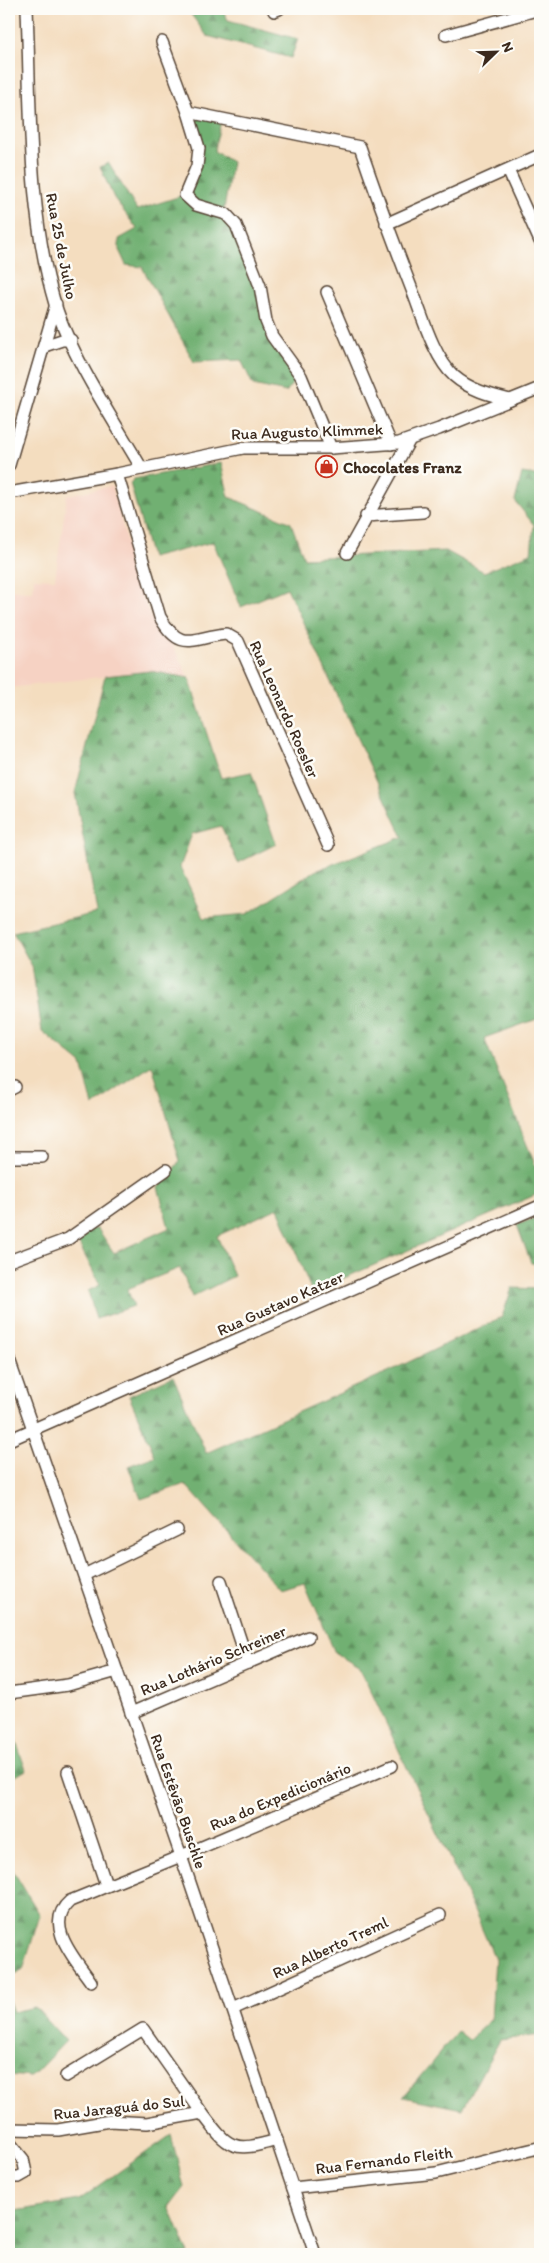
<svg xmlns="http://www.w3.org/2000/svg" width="549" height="2263" viewBox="0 0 549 2263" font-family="Itim,sans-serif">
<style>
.built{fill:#f6d2c3}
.forest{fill:url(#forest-firs);stroke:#566d48}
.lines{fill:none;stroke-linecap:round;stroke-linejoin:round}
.minor-casing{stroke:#574536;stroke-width:14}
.minor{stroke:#fff;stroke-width:11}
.labels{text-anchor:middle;stroke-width:5;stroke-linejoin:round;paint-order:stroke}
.street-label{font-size:16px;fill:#3b2a1e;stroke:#fdfcf7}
.poi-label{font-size:16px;font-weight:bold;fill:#3b2a1e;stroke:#fdfcf7;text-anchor:start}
</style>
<defs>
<pattern id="forest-firs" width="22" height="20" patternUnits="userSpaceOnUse" patternTransform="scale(1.25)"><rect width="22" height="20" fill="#71b072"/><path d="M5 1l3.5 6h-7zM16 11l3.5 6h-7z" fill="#5e8f5d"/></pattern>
</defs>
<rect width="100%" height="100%" fill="#fdfcf7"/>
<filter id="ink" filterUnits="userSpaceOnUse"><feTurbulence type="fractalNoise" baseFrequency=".02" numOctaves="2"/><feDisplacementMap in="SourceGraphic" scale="10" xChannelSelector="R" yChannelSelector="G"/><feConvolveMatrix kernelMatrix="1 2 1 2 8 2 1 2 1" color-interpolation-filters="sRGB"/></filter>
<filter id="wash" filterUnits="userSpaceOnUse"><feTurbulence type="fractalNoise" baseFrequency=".0096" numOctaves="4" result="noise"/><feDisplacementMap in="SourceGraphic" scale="20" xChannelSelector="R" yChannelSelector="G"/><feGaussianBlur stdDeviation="1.12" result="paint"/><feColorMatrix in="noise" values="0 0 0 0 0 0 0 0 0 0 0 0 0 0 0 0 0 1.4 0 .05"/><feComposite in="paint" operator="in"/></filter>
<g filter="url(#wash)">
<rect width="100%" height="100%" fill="#f4ddbf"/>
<!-- built -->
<path class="built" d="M112,486L137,581L150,616L172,644L189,678L150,671L9,688V589L33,592L34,578L55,579L67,495Z"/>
<!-- forest -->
<g class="forest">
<path d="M187,9H222L228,20L298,39L291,58L207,36Z"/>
<path d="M192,115L221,121L214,151L232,162L223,215L230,220L258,287L264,322L298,376L286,392L253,385L241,360L194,362L142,267L126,265L119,250V239L137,229L114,198L100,167L109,163L137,210L187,194L197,176Z"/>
<path d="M221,463L229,497L291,523L304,558L446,551L484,572L531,553L534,525L515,501L522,473L540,476V1018L484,1038L540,1177V1193L312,1292L278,1208L217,1236L234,1276L192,1297L180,1268L127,1289L134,1306L96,1319L88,1291L100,1285L78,1242L89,1229H98L114,1253L169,1228L158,1187L180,1161L152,1065L93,1106L82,1064L42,1031L32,966L13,932L97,913L75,793L105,676L150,671L189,678L221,778L251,772L276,844L238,863L221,826L192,834L180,867L204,918L247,914L315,871L403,837L287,588L241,607L213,542L151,558L130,483L134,479Z"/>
<path d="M540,1216V1264L531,1263L517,1225Z"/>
<path d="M512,1288L540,1289V2035L500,2040L462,2109L403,2097L458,2031L469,2040L491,2019L495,1959L468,1897L360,1668L335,1653L305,1583L280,1590L185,1484L141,1499L128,1466L155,1456L129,1396L173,1376L206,1453L390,1371L502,1317Z"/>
<path d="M9,1722L26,1770L9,1780Z"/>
<path d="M9,1864L40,1915L23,1970L9,1977Z"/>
<path d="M9,2001L13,2012L35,2007L66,2041L31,2077L9,2075Z"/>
<path d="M171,2135L184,2187L169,2207L189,2254H9V2212L79,2200Z"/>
</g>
</g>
<g filter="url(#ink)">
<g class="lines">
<defs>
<g id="minor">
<path d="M27,9C31,106 27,210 55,304C72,358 113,419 142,469"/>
<path d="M274,11L279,9"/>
<path d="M446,35L540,9"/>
<path d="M162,42L188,112L360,147C377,197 395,246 414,295C423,319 435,359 454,376C470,390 490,395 510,400"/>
<path d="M188,112L199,148L197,166L185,195L196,205L226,214L236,225L260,286L266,321L272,336L301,376L331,448"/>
<path d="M508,170L540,241"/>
<path d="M386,224L540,155"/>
<path d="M327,292L391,444"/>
<path d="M44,346L62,340H71"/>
<path d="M9,465L56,304"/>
<path d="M117,474L160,617C181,654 193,637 226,634L238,641L328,845"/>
<path d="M9,493L117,474L243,448H331L399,443L439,429L540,388"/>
<path d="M366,516L423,512"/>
<path d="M347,553L409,441"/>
<path d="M9,1090L15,1087"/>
<path d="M9,1157H42"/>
<path d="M9,1261L68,1239L166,1170"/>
<path d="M9,1360L181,1856L315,2254"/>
<path d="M9,1440L540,1206"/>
<path d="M84,1575L177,1530"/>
<path d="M221,1581L248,1663"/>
<path d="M9,1693L68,1685L117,1671"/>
<path d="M131,1713L308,1637"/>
<path d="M68,1772L106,1885"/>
<path d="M91,1982C77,1961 42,1925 70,1901L181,1856L392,1766"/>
<path d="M233,2009L440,1915"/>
<path d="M66,2076L143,2029L202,2113"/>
<path d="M9,2129L58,2130L110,2121L147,2123L202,2113C229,2149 233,2153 277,2140"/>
<path d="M9,2142L23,2159L26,2173L19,2177H9"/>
<path d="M293,2188L436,2173L538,2148"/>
</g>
</defs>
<!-- minor casing -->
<use href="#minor" class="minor-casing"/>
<!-- minor -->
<use href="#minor" class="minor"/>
</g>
</g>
<!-- icons -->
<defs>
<symbol id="shop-ring" viewBox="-11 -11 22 22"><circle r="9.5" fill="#fdfcf7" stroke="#c8321e" stroke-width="1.5"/><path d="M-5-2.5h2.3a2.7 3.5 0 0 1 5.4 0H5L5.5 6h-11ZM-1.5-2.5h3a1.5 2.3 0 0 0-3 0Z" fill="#c8321e"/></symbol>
</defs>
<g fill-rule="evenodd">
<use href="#shop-ring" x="314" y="454" width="25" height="25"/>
</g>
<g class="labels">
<!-- street labels -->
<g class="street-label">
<text transform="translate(62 246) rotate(79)" y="6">Rua 25 de Julho</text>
<text transform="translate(307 431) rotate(-2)" y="6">Rua Augusto Klimmek</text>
<text transform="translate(285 709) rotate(66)" y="6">Rua Leonardo Roesler</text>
<text transform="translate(280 1303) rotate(-24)" y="6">Rua Gustavo Katzer</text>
<text transform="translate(213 1660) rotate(-23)" y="6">Rua Lothário Schreiner</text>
<text transform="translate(280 1796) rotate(-23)" y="6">Rua do Expedicionário</text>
<text transform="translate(179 1801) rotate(71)" y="6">Rua Estêvão Buschle</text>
<text transform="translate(330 1947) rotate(-25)" y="6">Rua Alberto Treml</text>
<text transform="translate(119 2107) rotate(-6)" y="6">Rua Jaraguá do Sul</text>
<text transform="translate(384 2160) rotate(-7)" y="6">Rua Fernando Fleith</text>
</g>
<!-- poi labels -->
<g class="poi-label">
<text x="343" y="473">Chocolates Franz</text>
</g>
</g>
<!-- margin -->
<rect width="549" height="2263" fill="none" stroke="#fdfcf7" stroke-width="30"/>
<!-- north arrow -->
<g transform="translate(496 52) rotate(67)" stroke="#fdfcf7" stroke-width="4" paint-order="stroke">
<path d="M0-4L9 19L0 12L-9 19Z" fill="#3b2a1e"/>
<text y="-8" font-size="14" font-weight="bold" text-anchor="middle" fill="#3b2a1e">N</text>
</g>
</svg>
